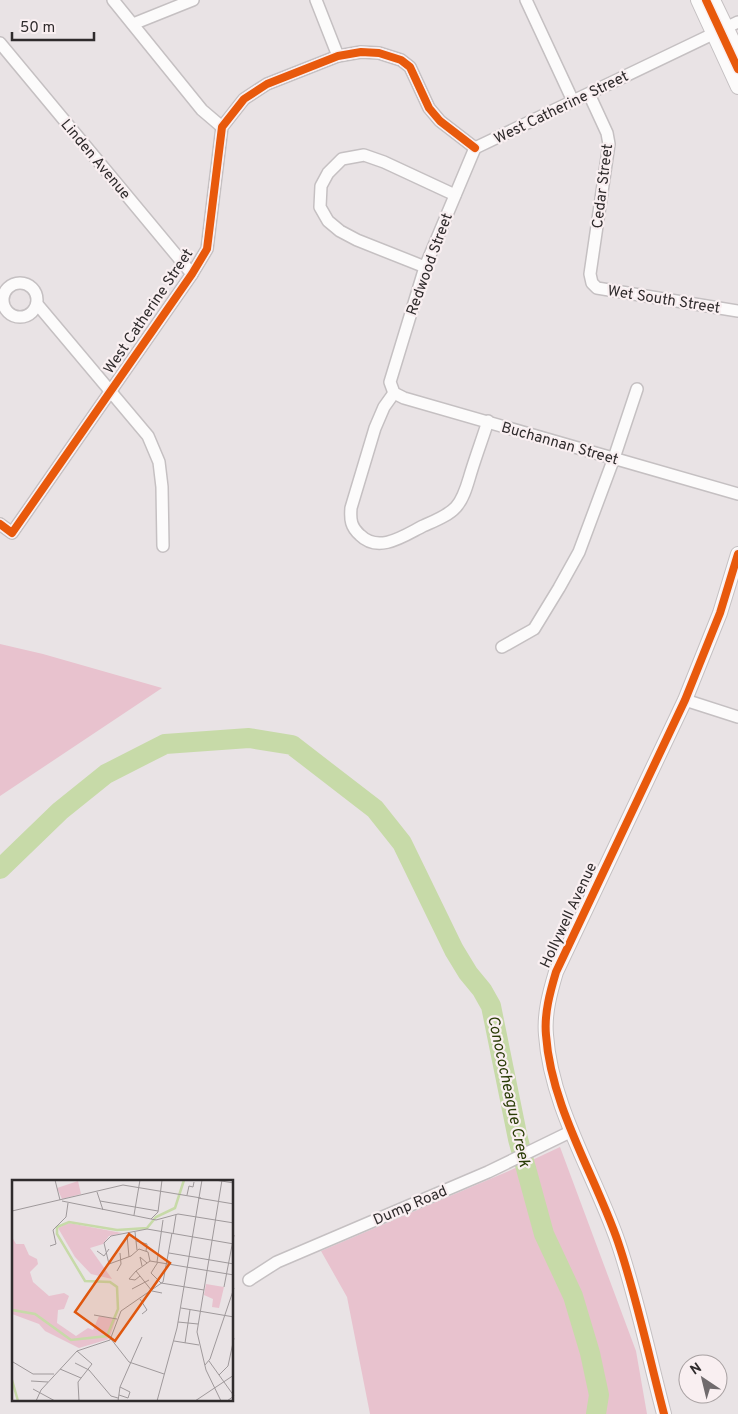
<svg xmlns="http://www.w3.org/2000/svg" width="738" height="1414" viewBox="0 0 738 1414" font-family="Overpass,sans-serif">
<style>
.green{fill:#e8c2ce}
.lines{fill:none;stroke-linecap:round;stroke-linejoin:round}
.river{stroke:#c7daa8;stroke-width:20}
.minor-casing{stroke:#c5c0c2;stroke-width:14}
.tertiary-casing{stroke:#c5c0c2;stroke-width:16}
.minor{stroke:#fcfbfb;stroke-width:11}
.tertiary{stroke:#fcfbfb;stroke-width:14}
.cycleway-casing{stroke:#f9eff1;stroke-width:11}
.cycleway{stroke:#e8590c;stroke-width:8}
.labels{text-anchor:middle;stroke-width:4.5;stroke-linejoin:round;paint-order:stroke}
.street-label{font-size:15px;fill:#2f2b2c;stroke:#f9eff1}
.water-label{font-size:16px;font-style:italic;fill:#2a3c06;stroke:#f9eff1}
.inset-river{fill:none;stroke:#c7daa8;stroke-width:2.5}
.inset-road{fill:none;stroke:#9f999b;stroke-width:1}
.view{fill:#df570e;fill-opacity:0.15;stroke:#df570e;stroke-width:2.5}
.inset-edge{fill:none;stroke:#2f2b2c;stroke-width:2.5}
</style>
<rect width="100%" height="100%" fill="#e9e3e5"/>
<!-- green -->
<g class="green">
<path d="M0,644L43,654L162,688L0,796Z"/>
<path d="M560,1147L636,1351L647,1414H370L347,1297L321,1251L511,1170Z"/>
</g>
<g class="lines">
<!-- river -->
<path class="river" d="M0,869L60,811L106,774L165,744L249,738L292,745L375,809L402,843L454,950L468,973L482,990L491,1006L518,1139L544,1234L573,1296L590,1353L599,1395L596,1414"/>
<defs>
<g id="minor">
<path d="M113,0L202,110L222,127"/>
<path d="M316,0L338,56"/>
<path d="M526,0L573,101"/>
<path d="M133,24L193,0"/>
<path d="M0,43L192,274"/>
<path d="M589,94L607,133L609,144L590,274L592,283L597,288L738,311"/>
<path d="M475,148L425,267L390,382L394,393L404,398L738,494"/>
<path d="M475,148L738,22"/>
<path d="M425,267L357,240L340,231L328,221L320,207L321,186L328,173L342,159L364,155L384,162L455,195"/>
<circle cx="20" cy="300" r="17"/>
<path d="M37,304L148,436L159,462L162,487L163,546"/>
<path d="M394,393L384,407L375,428L351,508C350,520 351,527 360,535C379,554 405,535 423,526C434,521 448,516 456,507C465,497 468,481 472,469C477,453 483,437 488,421"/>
<path d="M0,524L12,533L192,274L207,249L222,127L244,99L267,84L338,56L361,52L379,53L401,60L410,67L429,108L440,121L475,148"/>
<path d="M502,647L534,629L559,588L579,552L614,458L637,389"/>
<path d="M685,700L738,717"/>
<path d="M249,1280L277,1262L488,1172L572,1131"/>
</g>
<g id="tertiary">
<path d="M698,0L738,87"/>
<path d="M713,0L738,52"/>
<path d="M664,1414C649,1357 637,1298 618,1242C595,1175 551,1107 546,1035C544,1014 550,992 556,972L685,700L720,613L738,554"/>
</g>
</defs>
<!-- minor casing -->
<use href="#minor" class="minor-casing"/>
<!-- tertiary casing -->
<use href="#tertiary" class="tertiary-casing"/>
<!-- minor -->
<use href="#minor" class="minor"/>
<!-- tertiary -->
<use href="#tertiary" class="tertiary"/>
<defs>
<g id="cycleway">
<path d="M706,0L738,69"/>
<path d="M0,524L12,533L192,274L207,249L222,127L244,99L267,84L338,56L361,52L379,53L401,60L410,67L429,108L440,121L475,148"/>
<path d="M664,1414C649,1357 637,1298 618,1242C595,1175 551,1107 546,1035C544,1014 550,992 556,972L685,700L720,613L738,554"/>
</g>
</defs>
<!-- cycleway casing -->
<use href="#cycleway" class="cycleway-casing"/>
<!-- cycleway -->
<use href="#cycleway" class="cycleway"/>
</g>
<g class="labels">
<!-- street labels -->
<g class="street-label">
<text transform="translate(561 107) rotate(-26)" y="5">West Catherine Street</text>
<text transform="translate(96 159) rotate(50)" y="5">Linden Avenue</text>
<text transform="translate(602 186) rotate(-83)" y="5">Cedar Street</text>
<text transform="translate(429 264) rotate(-70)" y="5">Redwood Street</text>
<text transform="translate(664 299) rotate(9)" y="5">Wet South Street</text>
<text transform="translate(148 311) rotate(-56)" y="5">West Catherine Street</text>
<text transform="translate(560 443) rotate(16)" y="5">Buchannan Street</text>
<text transform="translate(568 915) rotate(-65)" y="5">Hollywell Avenue</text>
<text transform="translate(410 1205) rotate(-23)" y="5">Dump Road</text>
</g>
<!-- water labels -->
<g class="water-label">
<text transform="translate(510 1091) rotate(78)" y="6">Conococheague Creek</text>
</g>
</g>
<!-- overview -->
<g transform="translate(12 1180)">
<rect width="221" height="221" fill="#e9e3e5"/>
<path d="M66,1L69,14L50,19L45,8ZM57,43L110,53L97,56L91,64L78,68L100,99L79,94L63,77L46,48ZM0,57L4,64H12L17,75L25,79L26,84L18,92L21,102L37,116L52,113L57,116L52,129L46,130L45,143L64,156L76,148L81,150L87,136L104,139L97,159L67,168L33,151L27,144L0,134ZM194,104L212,107L207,128L200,127L201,119L192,115Z" fill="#e8c2ce"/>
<path class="inset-river" d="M0,130L23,134L59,160L95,156L106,129L105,107L98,102L73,101L45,54V47L57,42L105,50L135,48L144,37L163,28L172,0M0,200L6,221"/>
<path class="inset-road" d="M43,0L48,20M203,0L222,3M85,12L91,30M175,15L177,6L181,7L182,2M186,18L222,24M50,21L144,40L166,34L222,43M88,21L146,31M0,31L111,5L189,18M122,35L128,0M139,39L146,32L150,0M123,52L125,70M161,54L164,35M115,55L117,77M124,61L135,64L134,71M38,66L44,64L41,50L54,37L56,23M85,71L92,76L97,69M157,73L222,84M138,81L136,72L127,69L119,76L97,84L92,63L99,56L135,49L222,64M138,81L222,95M138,81L124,91L140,111L150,113M145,82L151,40M146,82L139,93L149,103M130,86L128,77L135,83M105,91L109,84L108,73M124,91L117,99L123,100L128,96M149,103L192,110M212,107L222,55M120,109L137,100M128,119L135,130L130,134M169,128L222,137M82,135L105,139M166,142L186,144M99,159L117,182L152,194M162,161L187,165M173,163L178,130M65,171L80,184L66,202L67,221M197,181L222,216L215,221M1,182L21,194H42M63,183L77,190L99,216L106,218M193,185L198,179L222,108M48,189L69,198M207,195L216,186L222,158M19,201L36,202M21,209L43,221M107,215L116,218L118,212L108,207M24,221L29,210L65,171L98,160L109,131L151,102L160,53M106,221L108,207L130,157M145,221L165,148L190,0M183,221L222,195M209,221L194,190L185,152L210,0"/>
<path class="view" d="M117,54L158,83L103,161L63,132Z"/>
<rect width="221" height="221" class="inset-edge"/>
</g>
<!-- north arrow -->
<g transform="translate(703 1379) rotate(325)"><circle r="24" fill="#f9eff1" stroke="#a8a1a2"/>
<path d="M0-4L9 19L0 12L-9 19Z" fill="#706b6d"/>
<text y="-8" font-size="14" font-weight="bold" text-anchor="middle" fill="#2f2b2c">N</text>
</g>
<!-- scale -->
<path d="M12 32v8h82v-8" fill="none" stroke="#2f2b2c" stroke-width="2.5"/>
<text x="20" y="32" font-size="15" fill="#2f2b2c" stroke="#f9eff1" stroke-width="4" paint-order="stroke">50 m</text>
</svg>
